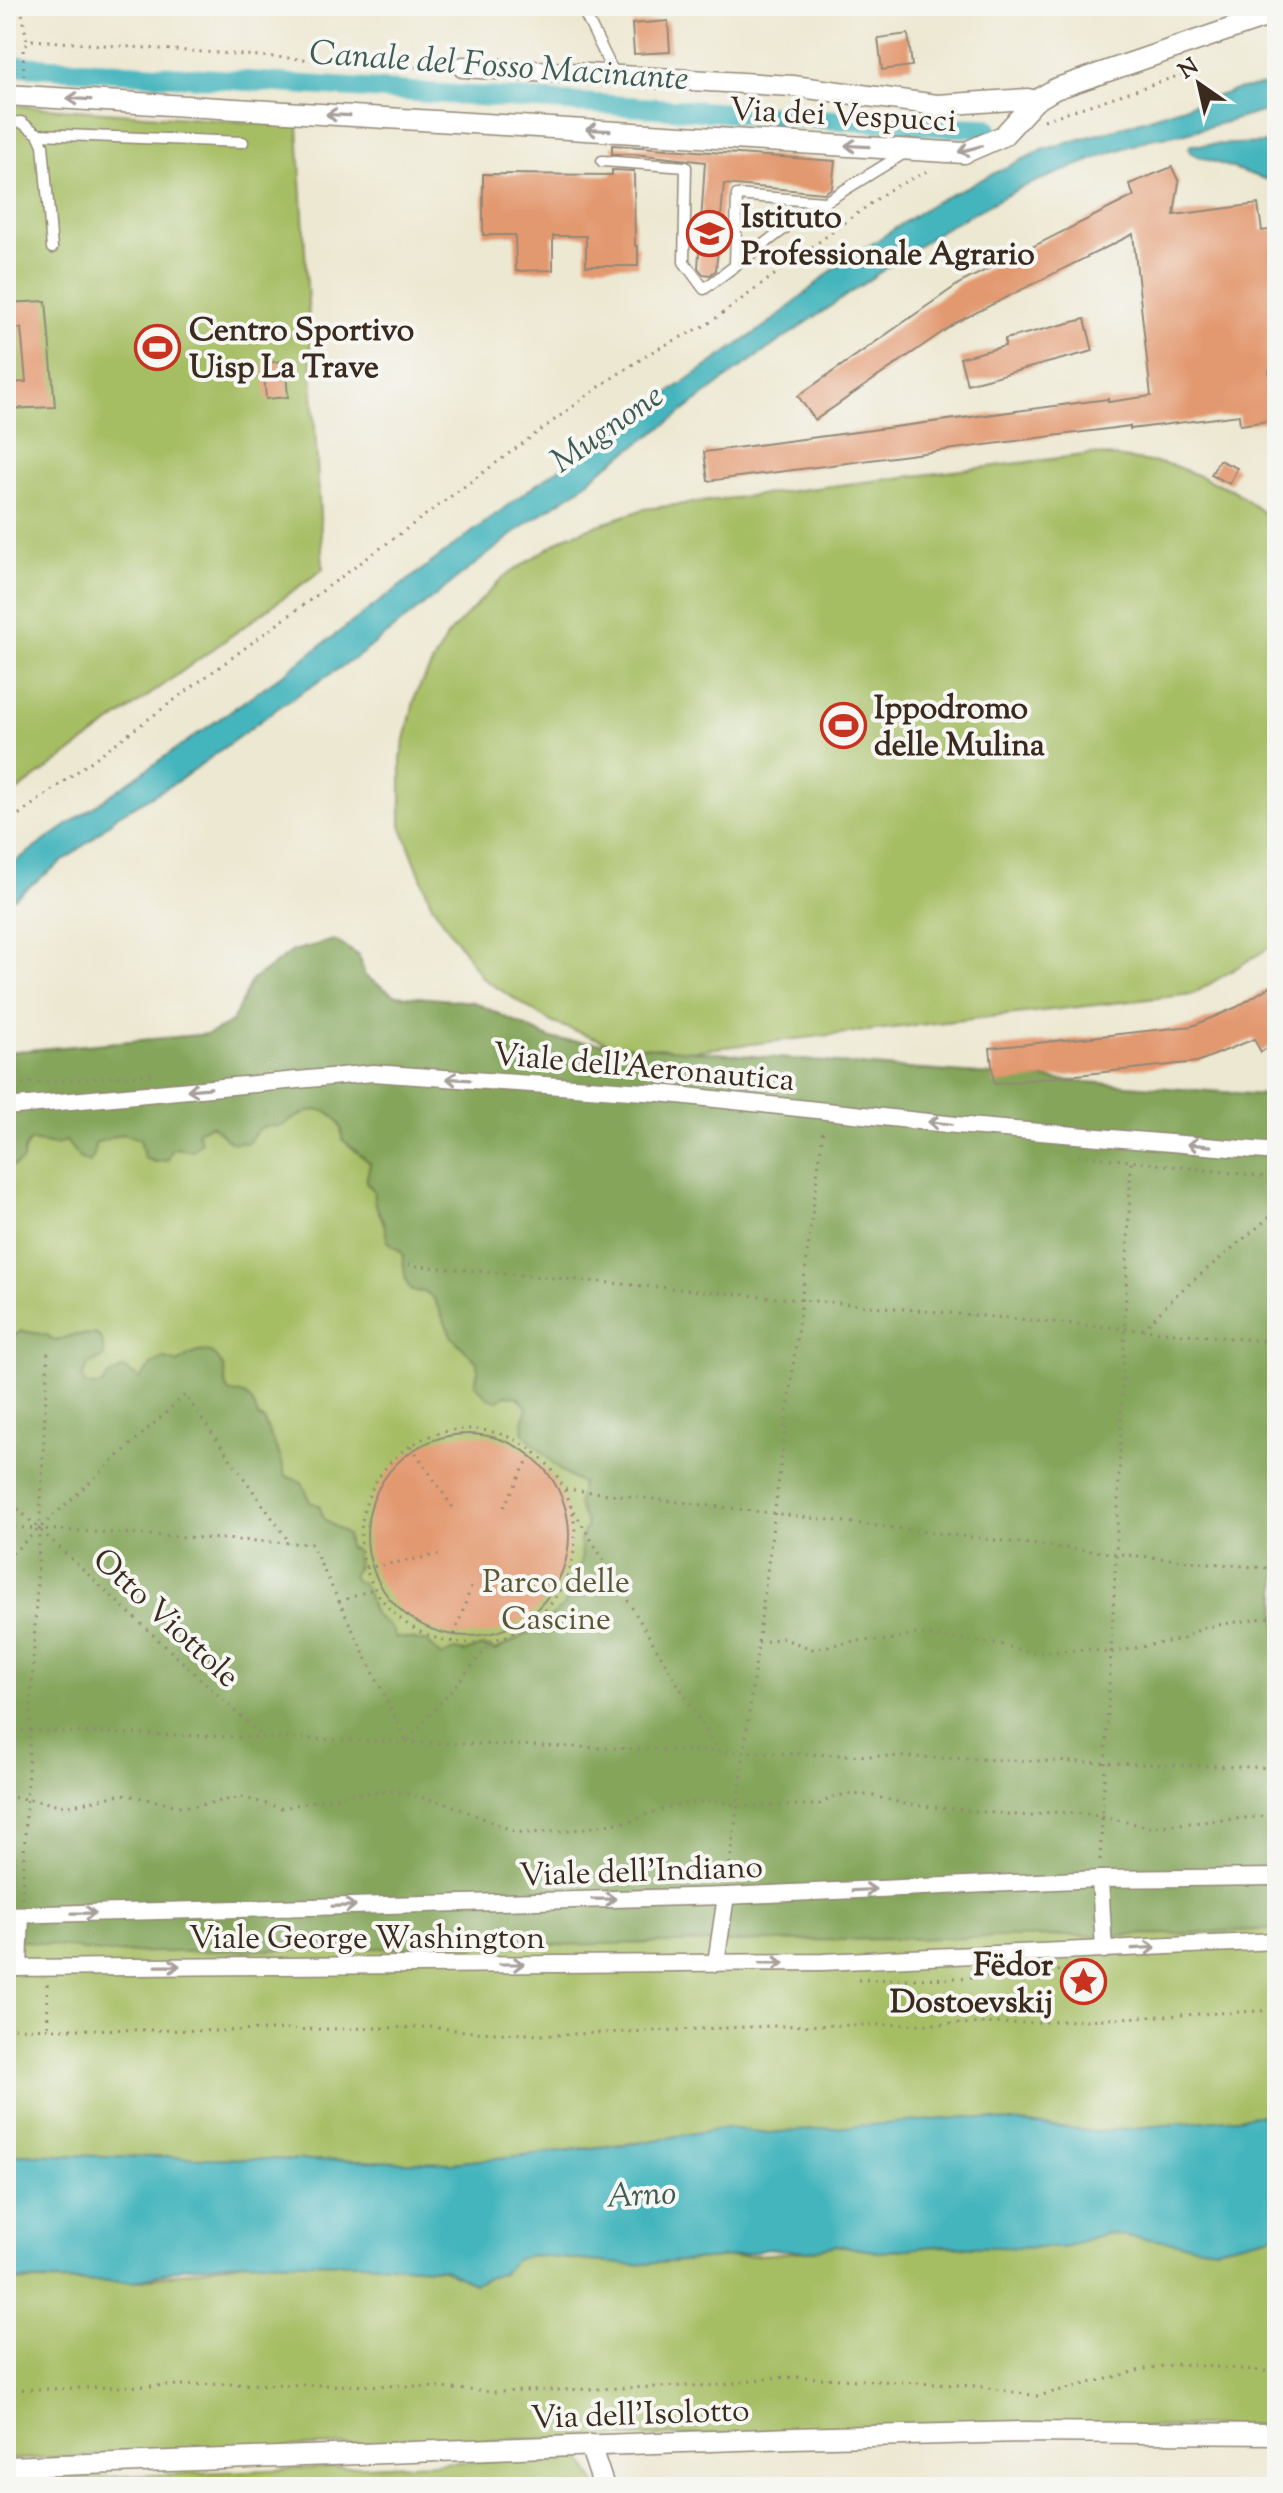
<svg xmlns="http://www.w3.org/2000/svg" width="1283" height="2493" viewBox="0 0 1283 2493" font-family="'Sorts Mill Goudy',serif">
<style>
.green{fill:#a6be64;stroke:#707441;stroke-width:2}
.forest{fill:#84a55a;stroke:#60683c;stroke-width:2}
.water{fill:#45b5bd;stroke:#40706e;stroke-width:2}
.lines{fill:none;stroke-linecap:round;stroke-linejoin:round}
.canal{stroke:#45b5bd;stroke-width:20}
.building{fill:#e3996f}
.service-casing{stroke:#948978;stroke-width:13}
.pedestrian-casing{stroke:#948978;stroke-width:19}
.minor-casing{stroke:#948978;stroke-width:23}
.path{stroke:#948978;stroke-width:3;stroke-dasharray:2 6;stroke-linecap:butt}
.service{stroke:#fff;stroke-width:10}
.pedestrian{stroke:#fff;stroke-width:16}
.minor{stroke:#fff;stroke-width:20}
.oneway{stroke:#a79f9a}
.labels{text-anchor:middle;stroke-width:8;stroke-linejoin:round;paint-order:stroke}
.street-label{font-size:32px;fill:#3b2a1e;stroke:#f6f6f2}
.poi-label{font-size:32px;font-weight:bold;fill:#3b2a1e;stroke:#f6f6f2;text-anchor:start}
.park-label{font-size:32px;fill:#5b5633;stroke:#f6f6f2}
.water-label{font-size:34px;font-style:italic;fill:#3e5b56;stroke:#f6f6f2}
</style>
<rect width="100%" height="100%" fill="#f6f6f2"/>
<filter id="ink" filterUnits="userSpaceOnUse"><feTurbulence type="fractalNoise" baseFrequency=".0125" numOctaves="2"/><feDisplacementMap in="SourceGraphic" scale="16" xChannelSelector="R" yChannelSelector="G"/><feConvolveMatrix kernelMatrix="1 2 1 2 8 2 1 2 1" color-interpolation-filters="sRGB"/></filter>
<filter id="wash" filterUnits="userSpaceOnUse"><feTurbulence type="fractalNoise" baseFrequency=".006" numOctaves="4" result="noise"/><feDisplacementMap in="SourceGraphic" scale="32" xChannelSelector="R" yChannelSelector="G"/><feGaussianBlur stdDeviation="1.8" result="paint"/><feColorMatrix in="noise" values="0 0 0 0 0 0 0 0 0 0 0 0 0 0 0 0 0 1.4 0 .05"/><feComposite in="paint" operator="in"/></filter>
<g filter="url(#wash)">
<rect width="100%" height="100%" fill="#ede8d1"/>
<!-- green -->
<g class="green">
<path d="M6,105L298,126L323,569L6,799Z"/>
<path d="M1093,454L1172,465L1233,490L1277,523V943L1193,994L681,1052L617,1046L551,1022L482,978L431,903L401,825V757L416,693L448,635L501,579L567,536L644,509Z"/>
<path d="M6,1075L1277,1101V2114L1096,2132L1036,2126L769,2133L724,2128L642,2142L452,2163L6,2154Z"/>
<path d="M1105,2233L1216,2248L1277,2234V2425C853,2432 429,2437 6,2460V2281L132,2282L245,2261L365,2263L445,2269L473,2283L503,2273L516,2259L529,2255L632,2265L808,2251L837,2245L879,2252L935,2246L1061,2248Z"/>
<path d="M582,2457L597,2487H6V2481Z"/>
</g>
<!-- forest -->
<path class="forest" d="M334,940L358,955L365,976L395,995L474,1002L551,1039L897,1068L1277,1096V1929L1173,1934L102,1953L6,1938V1341L21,1331L47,1335L53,1341L74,1335L96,1334L102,1339L104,1357L88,1365L82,1378L86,1385L97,1386L104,1384L108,1376L124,1368L140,1379L151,1365L163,1358L178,1363C193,1351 212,1343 223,1367C227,1376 223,1383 229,1392C248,1393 253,1399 258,1417L264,1420C271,1442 282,1453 285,1476L302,1482L310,1502L319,1505L324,1519L347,1535L349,1548L355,1550C358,1561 359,1567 352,1575L355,1581L362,1583C372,1596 368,1604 374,1613C380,1623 390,1621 395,1637L428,1642L441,1656L455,1650L465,1652L482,1646L495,1651L543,1625L564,1605L575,1583L582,1556L580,1539L587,1526L578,1504L582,1483C561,1477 542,1450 524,1434L523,1422L527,1407L518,1397L506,1395L497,1401L488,1398L475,1384L478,1370L477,1362L452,1337L434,1299L424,1292L412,1291L406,1282L402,1252C381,1240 390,1240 383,1221C379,1209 372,1205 374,1191L366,1182L370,1163L342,1139C343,1118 326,1104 305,1113C297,1116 290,1121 283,1125C275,1128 266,1124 259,1129C253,1133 252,1139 247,1143L231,1142L211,1125L197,1131L201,1142L192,1151L176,1148L172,1150L168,1160L155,1162L144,1158L140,1139L122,1134L95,1143L94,1156L89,1163L79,1158L66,1141L56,1145L30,1141L24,1150L23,1160L12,1167L6,1166V1052L209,1034L232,1022L251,981L293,951Z"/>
<!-- water -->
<g class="water">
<path d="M1277,83V108L1182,134L1150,139L1099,157L1020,188L943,229L736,371L668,423L605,467L579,489L525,525L360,655L282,705L180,780L117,816L91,840L6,904V868L279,677L527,491L775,319L830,272L933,203L1042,150L1113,130L1236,90Z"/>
<path d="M1277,143V183L1200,157L1190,152L1189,148L1191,145Z"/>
<path d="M1277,2114V2234L1216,2248L1105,2233L1061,2248L935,2246L879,2252L837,2245L808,2251L769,2249L730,2257L632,2265L529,2255L516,2259L503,2273L473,2283L444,2269L365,2263L245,2261L183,2268L132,2282L6,2280V2154L452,2163L639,2143L724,2128L769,2133L970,2117L1096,2132Z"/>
</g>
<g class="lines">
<!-- canal -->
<path class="canal" d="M6,65L943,127L987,128"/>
</g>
<g id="blocks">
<!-- building -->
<g class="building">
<path d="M668,21L670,52L634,54L632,24Z"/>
<path d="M908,34L912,66L882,70L878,38Z"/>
<path d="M612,145L835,161L832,188L824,193L724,184L716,270L710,275L703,274L698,268L705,162L634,154H612Z"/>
<path d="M1172,167L1179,182L1174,215L1258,204L1262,231L1277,229V369L1269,370L1275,420L1240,425L1239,415L1130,429V426L708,481L704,452L1108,399V402L1151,396L1133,234L957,322L815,420L798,396L960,283L1134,196L1129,184Z"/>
<path d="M612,170L634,171L635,246H638V266H586V236H553V270L516,271L515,235H483V174L612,175Z"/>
<path d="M46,301L55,407L6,409V383L26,382L21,328L6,330V303Z"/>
<path d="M1085,319L1093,351L967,384L960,358L1005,346V339Z"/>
<path d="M285,361L288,397L266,399L263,363Z"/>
<path d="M1219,460L1237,468L1230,484L1211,475Z"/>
<path d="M1277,982V1042L1261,1052L1254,1039L1197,1062L994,1084L990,1048L1192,1026L1237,1007Z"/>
<circle cx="468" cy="1535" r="101"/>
</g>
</g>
</g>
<g filter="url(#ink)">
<use href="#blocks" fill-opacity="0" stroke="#948978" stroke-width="2"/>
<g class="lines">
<defs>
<g id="service">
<path d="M581,6L615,75"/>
<path d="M6,123L21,122L38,134L243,142"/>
<path d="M38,134L43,145L52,248"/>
<path d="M602,161L686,167L684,262L704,289L796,220L906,152"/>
<path d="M735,265L737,195L824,202"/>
</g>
<g id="pedestrian">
<path d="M6,1107L373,1073L659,1093L956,1125L1277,1152"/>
<path d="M1100,1879L1104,1950"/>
<path d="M6,1915L726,1896L1100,1879L1277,1877"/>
<path d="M716,1963L726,1896"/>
<path d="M6,1968L823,1962L1277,1941"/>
<path d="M19,1968L21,1915"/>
</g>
<g id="minor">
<path d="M463,67L793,86L937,105L1028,99L1035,101"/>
<path d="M6,95L964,153L1003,136L1035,101L1055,89L1277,13"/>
<path d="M590,2445L604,2487"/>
<path d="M6,2467L793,2438L1020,2432L1277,2434"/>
</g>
</defs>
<!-- service casing -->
<use href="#service" class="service-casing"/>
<!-- pedestrian casing -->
<use href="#pedestrian" class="pedestrian-casing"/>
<!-- minor casing -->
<use href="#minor" class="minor-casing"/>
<!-- path -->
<g class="path">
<path d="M21,6L27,42"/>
<path d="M24,76L23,48L32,40L444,69"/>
<path d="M1044,120L1181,75L1192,64"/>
<path d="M6,824L606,382L655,350L708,324L889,190L929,170"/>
<path d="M6,1085L153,1074"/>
<path d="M1078,1155L1277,1178"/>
<path d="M408,1265L1277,1342"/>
<path d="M1143,1330L1176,1295L1277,1211"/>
<circle cx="468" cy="1536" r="107"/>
<path d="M411,1446L456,1512"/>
<path d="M565,1489C803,1515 1039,1549 1277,1569"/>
<path d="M6,1498L264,1738"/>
<path d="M504,1507L533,1450"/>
<path d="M574,1511L718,1751"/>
<path d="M6,1527L311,1544L407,1742L494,1640"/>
<path d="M6,1559L185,1395L290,1543"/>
<path d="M366,1568L443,1554"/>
<path d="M339,1602L373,1589"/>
<path d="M452,1642L472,1584"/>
<path d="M758,1643L782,1638L812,1649L855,1641L889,1640L913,1634L1000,1644L1031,1653L1089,1649L1109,1653L1183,1639L1204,1627L1277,1616"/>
<path d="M6,1730L1277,1768"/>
<path d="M6,1796L68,1806L123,1794L179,1806H195L242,1797L281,1808L351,1794L393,1791L446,1803L516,1832L527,1833L567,1831L636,1820L647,1814L687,1803L719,1801L737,1806L818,1805L832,1797L847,1794L869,1795L910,1805L1018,1815L1032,1816L1050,1812L1089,1814L1149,1827L1277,1815"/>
<path d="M1100,1860L1116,1556L1131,1161"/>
<path d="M728,1880L823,1130"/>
<path d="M22,1898L48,1350"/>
<path d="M858,1980L959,1978L1070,1970"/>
<path d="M47,1984L48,2026"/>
<path d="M6,2028L219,2031L431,2027L472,2032L551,2035L774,2026L1026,2023L1277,2010"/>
<path d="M6,2390L221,2384L414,2386L494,2392L722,2385L768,2378L800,2377L976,2386L1038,2396L1149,2368L1181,2364L1277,2372"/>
</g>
<!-- service -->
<use href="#service" class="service"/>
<!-- pedestrian -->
<use href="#pedestrian" class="pedestrian"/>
<!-- minor -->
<use href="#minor" class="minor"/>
</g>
<!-- one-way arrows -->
<defs><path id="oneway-shaft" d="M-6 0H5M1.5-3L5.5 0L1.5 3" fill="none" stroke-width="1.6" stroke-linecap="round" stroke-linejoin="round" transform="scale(2)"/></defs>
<g class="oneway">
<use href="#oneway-shaft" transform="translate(79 99) rotate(-177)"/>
<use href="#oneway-shaft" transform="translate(338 115) rotate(-177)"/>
<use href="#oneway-shaft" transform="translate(598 130) rotate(-177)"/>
<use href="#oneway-shaft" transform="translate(857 146) rotate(-177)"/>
<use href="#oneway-shaft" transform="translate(970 149) rotate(165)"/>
<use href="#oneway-shaft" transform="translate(458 1079) rotate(-176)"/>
<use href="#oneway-shaft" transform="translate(199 1089) rotate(175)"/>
<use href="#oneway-shaft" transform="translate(940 1123) rotate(-174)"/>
<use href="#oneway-shaft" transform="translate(1199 1145) rotate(-175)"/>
<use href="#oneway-shaft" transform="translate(864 1890) rotate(-3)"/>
<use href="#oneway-shaft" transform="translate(604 1899) rotate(-1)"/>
<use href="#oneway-shaft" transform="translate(344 1906) rotate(-1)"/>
<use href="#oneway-shaft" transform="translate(84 1913) rotate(-1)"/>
<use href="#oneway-shaft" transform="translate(1144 1948) rotate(-3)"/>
<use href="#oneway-shaft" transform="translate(772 1963)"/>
<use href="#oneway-shaft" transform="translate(512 1964)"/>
<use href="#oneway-shaft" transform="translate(168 1966) rotate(-1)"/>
</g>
</g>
<!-- icons -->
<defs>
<symbol id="school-ring" viewBox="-11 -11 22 22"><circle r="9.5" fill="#f6f6f2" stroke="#c8321e" stroke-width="1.5"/><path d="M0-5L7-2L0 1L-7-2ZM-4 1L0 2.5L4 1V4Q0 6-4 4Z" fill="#c8321e"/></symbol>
<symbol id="stadium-ring" viewBox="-11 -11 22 22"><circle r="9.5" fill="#f6f6f2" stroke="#c8321e" stroke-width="1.5"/><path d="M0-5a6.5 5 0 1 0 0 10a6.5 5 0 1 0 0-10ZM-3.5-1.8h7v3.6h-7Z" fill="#c8321e"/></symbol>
<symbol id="sight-ring" viewBox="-11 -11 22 22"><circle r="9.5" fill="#f6f6f2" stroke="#c8321e" stroke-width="1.5"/><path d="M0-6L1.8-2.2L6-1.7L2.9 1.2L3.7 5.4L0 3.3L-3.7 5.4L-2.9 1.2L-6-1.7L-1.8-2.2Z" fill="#c8321e"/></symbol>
</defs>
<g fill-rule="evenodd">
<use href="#school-ring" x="684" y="208" width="51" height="51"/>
<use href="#stadium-ring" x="132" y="322" width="51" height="51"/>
<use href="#stadium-ring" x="818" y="700" width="51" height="51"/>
<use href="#sight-ring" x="1058" y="1956" width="51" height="51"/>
</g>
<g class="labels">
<!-- street labels -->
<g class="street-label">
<text transform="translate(843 114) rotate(3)" y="11">Via dei Vespucci</text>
<text transform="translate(644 1066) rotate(5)" y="11">Viale dell'Aeronautica</text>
<text transform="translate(167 1617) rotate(43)" y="11">Otto Viottole</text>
<text transform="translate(641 1870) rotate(-2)" y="11">Viale dell'Indiano</text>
<text x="367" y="1948">Viale George Washington</text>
<text transform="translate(640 2413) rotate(-2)" y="11">Via dell'Isolotto</text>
</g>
<!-- poi labels -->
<g class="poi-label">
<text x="741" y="227">Istituto<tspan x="741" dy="37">Professionale Agrario</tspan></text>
<text x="189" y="340">Centro Sportivo<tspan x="189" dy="37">Uisp La Trave</tspan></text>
<text x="874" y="718">Ippodromo<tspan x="874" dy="37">delle Mulina</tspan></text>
<text x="1053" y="1975" text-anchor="end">Fëdor<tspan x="1053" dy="37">Dostoevskij</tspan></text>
</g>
<!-- park labels -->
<g class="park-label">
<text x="556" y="1592">Parco delle<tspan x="556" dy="37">Cascine</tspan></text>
</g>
<!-- water labels -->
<g class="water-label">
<text transform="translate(499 64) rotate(4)" y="12">Canale del Fosso Macinante</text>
<text transform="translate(606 427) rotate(-35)" y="12">Mugnone</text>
<text transform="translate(641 2193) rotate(-3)" y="12">Arno</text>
</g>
</g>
<!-- margin -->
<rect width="1283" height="2493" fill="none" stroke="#f6f6f2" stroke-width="32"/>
<!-- north arrow -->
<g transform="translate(1199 84) rotate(326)" stroke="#f6f6f2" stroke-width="6" paint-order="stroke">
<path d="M0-6L14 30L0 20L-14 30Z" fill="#3b2a1e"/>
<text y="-12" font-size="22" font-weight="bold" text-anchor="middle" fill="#3b2a1e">N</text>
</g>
</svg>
